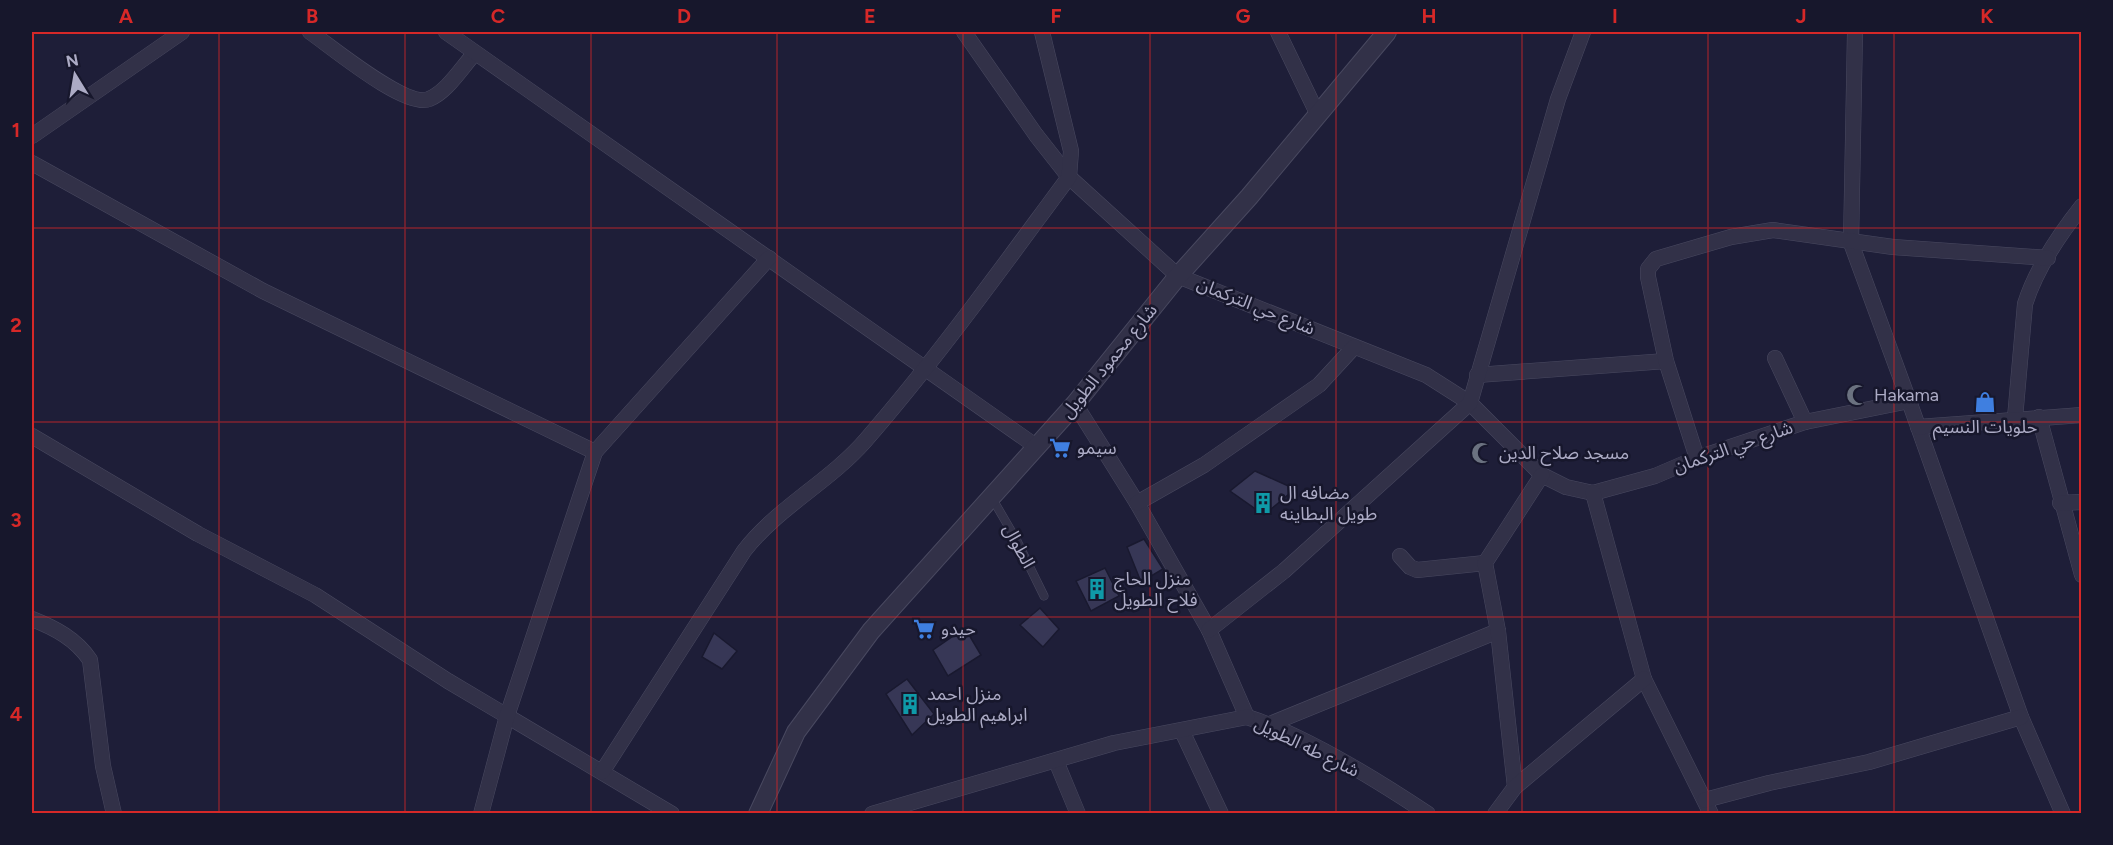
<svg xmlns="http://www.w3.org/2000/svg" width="2113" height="845" viewBox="0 0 2113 845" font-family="Figtree,'Noto Sans Arabic',sans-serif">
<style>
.building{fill:#373756;stroke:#19192f;stroke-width:1.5}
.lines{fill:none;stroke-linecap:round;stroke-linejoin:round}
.service-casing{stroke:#494960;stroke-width:9}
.minor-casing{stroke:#494960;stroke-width:16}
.tertiary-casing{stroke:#494960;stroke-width:20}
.service{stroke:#323148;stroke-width:8}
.minor{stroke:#323148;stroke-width:15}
.tertiary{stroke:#323148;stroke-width:18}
.grid{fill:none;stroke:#d62828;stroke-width:1.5;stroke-opacity:0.55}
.labels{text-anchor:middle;stroke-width:5;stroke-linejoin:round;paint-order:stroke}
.street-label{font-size:18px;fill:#acabc5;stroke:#17172c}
.poi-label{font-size:18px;fill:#acabc5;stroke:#17172c;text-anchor:start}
.neatline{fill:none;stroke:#d62828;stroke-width:2}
.grid-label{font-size:20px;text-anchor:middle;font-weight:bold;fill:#d62828}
</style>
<rect width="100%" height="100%" fill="#1e1e38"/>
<!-- building -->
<g class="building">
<path d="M1255,471L1295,489L1264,515L1230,491Z"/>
<path d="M1144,539L1163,569L1141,582L1127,547Z"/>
<path d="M1105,568L1119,596L1091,611L1076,581Z"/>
<path d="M1040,608L1059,629L1043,647L1020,625Z"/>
<path d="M965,628L981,655L948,676L933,650Z"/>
<path d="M714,633L737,651L722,669L702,657Z"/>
<path d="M907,679L934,714L912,735L886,694Z"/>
</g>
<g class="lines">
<defs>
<path id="service" d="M992,498L1017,541L1044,596"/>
<g id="minor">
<path d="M310,32C332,47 406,109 429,99C447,92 462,67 475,53"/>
<path d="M446,32L1037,447"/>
<path d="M964,32L1036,135L1069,177L1178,276L1426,375L1470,403L1542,475L1566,487L1593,493L1655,476L1697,458L1805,422L1909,401L2021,717L2063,814"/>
<path d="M1278,32L1318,115"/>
<path d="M1855,32L1851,243L1909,401"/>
<path d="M32,136L182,32"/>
<path d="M32,163L263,291L595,452"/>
<path d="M1775,358L1805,422"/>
<path d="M1477,375L1666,361"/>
<path d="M1075,404L1137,503L1209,630L1247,717C1304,735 1377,780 1428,814"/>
<path d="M2039,417L2082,575"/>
<path d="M2015,418L2025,304C2036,269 2059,235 2082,206"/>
<path d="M1918,427L2082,415"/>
<path d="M32,436L198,534L315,595L448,681L672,814"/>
<path d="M1697,458L1666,361L1648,277V269L1656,259L1731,237L1773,230L1893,247L2048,258"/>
<path d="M1593,493L1644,679L1711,814"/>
<path d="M1137,503L1204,465L1319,385L1354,347"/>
<path d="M2060,503L2082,502"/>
<path d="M1400,556L1410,567L1417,570L1485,563"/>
<path d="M32,619C55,628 76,639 90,660L103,766L114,814"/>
<path d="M1209,630L1284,571L1470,403L1558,99L1583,32"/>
<path d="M1270,724L1498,631"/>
<path d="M1182,731L1221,814"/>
<path d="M1056,761L1078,814"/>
<path d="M602,772L744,551C777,508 829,482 865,441C938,357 1003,266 1069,177L1071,151L1042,32"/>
<path d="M1515,787L1498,631L1485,563L1542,475"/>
<path d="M1705,800L1769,783L1869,762L2021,717"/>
<path d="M481,814L507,716L595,452L769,258"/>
<path d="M872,814L1114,743L1247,717"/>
<path d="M1495,814L1515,787L1644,679"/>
</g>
<path id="tertiary" d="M758,814L796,732L871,631L1075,404L1178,276L1249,197L1387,32"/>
</defs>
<!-- service casing -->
<use href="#service" class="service-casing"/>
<!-- minor casing -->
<use href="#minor" class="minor-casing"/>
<!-- tertiary casing -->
<use href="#tertiary" class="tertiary-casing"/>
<!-- service -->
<use href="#service" class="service"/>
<!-- minor -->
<use href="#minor" class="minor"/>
<!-- tertiary -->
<use href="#tertiary" class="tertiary"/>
</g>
<!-- grid -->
<path class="grid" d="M219,32V814M405,32V814M591,32V814M777,32V814M963,32V814M1150,32V814M1336,32V814M1522,32V814M1708,32V814M1894,32V814M32,228H2082M32,422H2082M32,617H2082"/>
<!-- icons -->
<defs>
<symbol id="mosque-bare" viewBox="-9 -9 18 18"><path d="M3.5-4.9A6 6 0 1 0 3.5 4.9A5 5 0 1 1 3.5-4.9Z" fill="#6b7280" stroke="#17172c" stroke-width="2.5" paint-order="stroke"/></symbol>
<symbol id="shop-bare" viewBox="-9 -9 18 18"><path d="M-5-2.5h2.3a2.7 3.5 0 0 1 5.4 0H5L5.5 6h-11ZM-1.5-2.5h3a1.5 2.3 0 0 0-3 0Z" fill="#3f7fe0" stroke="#17172c" stroke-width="2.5" paint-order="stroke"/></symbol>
<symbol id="supermarket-bare" viewBox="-9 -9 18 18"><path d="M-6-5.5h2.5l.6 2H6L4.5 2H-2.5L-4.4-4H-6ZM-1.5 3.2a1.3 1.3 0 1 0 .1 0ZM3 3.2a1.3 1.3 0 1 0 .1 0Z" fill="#3f7fe0" stroke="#17172c" stroke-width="2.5" paint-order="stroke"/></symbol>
<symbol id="building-bare" viewBox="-9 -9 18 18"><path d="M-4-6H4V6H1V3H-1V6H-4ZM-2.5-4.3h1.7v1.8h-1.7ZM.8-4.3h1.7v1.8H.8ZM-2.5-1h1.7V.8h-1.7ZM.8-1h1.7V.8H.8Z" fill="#0f9aa8" stroke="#17172c" stroke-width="2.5" paint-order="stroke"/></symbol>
</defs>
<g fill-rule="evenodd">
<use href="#mosque-bare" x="1842" y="380" width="30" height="30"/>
<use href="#shop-bare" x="1970" y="387" width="30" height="30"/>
<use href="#supermarket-bare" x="1045" y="433" width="30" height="30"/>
<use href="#mosque-bare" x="1467" y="438" width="30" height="30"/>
<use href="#building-bare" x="1248" y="488" width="30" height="30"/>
<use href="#building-bare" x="1082" y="574" width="30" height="30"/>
<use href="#supermarket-bare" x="909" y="614" width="30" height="30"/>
<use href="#building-bare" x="895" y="689" width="30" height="30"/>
</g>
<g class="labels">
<!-- street labels -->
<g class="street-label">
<text transform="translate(1256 306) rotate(22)" y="6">شارع حي التركمان</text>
<text transform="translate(1109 361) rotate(-51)" y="6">شارع محمود الطويل</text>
<text transform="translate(1733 447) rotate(-19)" y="6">شارع حي التركمان</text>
<text transform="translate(1019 546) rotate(62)" y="6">الطوال</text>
<text transform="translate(1307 747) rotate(26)" y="6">شارع طه الطويل</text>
</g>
<!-- poi labels -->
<g class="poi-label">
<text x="1874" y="401">Hakama</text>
<text x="1985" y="433" text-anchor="middle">حلويات النسيم</text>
<text x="1077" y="454">سيمو</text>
<text x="1499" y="459">مسجد صلاح الدين</text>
<text x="1280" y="499">مضافه ال<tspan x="1280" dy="21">طويل البطاينه</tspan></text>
<text x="1114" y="585">منزل الحاج<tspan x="1114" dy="21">فلاح الطويل</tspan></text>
<text x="941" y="635">حيدو</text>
<text x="927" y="700">منزل احمد<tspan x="927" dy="21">ابراهيم الطويل</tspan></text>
</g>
</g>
<!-- border -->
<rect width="2113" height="845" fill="none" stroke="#17172c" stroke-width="66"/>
<!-- north arrow -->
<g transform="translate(75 75) rotate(349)" stroke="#17172c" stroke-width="4.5" paint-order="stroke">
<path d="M0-4.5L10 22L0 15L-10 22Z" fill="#acabc5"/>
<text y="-9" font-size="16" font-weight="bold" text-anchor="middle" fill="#acabc5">N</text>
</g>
<rect x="33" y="33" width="2047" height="779" class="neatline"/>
<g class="grid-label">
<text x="126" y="23">A</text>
<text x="312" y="23">B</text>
<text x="498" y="23">C</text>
<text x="684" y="23">D</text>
<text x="870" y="23">E</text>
<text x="1056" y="23">F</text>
<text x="1243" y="23">G</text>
<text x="1429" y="23">H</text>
<text x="1615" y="23">I</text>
<text x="1801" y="23">J</text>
<text x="1987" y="23">K</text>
<text x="16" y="137">1</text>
<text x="16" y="332">2</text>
<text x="16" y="527">3</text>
<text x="16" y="721">4</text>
</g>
</svg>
